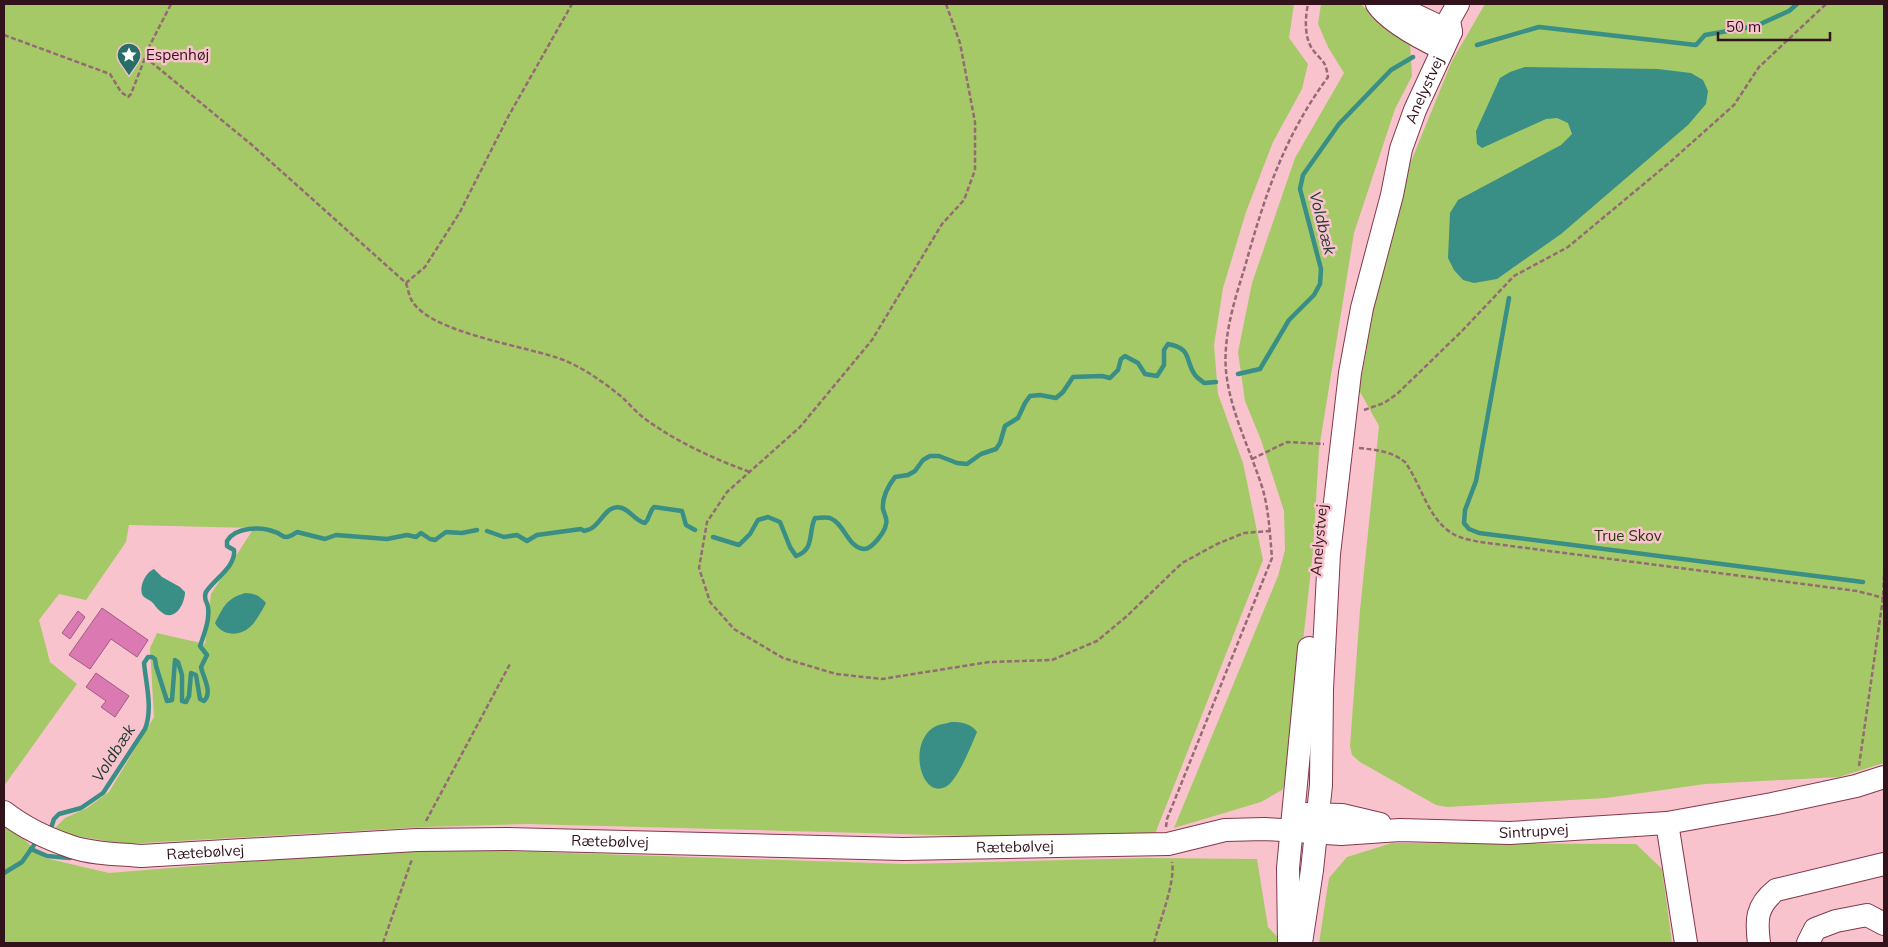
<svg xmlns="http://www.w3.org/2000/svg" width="1888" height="947" viewBox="0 0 1888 947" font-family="Mulish,sans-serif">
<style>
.green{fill:#a5c966}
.water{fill:#398e85}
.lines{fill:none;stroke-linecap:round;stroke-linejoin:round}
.stream{stroke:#398e85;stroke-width:4.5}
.building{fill:#db7ab2;stroke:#a15b83}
.minor-casing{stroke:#83384c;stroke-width:24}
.path{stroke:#956a74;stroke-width:2.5;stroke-dasharray:5 2.5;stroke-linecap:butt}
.minor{stroke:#fff;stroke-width:22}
.labels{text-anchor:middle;stroke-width:5;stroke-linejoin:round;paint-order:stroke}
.poi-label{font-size:15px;fill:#32121b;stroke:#f9c3cd;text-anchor:start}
.street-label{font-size:15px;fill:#32121b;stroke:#f9c3cd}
.park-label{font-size:15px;fill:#2a380e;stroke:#f9c3cd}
.water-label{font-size:16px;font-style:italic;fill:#203b37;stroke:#f9c3cd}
</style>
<rect width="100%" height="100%" fill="#f9c3cd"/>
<!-- green -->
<g class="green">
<path d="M4,4H1294L1289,38L1308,64L1302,89L1273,142L1246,212L1223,288L1214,345L1218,394L1243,463L1263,560L1155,834L973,836L528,824L426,827L125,844L64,834L53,830L65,818L87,808L109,792L154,717L150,648L157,633L205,644L211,594L254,528L129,525L126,542L86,600L59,594L39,620L50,662L77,684L4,786Z"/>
<path d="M1321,4H1360L1410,44L1412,76L1395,109L1354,233L1319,449L1313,552L1288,775L1282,790L1261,802L1174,828L1278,576L1285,550L1284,511L1261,440L1245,401L1238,352L1252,283L1295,158L1344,73L1328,47L1318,24Z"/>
<path d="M1485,4H1884V763L1839,777L1705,784L1606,798L1447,807L1436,805L1360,762L1352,755L1350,746L1360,610L1379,426L1359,390L1378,286L1410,164L1452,61Z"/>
<path d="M4,822L45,858L109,873L416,848L905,864L1145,858L1257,859L1268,927L1281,941V943H4Z"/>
<path d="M1392,843L1636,844L1662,869L1672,943H1319L1329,878L1347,857Z"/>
</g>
<!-- water -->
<g class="water">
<path d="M1525,67L1658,69L1691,73L1703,80L1708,91L1706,104L1688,125L1561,234L1497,279L1474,283L1463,280L1454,270L1448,258L1450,213L1458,200L1561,145L1572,134L1568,123L1557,118L1546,119L1482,148L1477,144L1476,131L1500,78L1510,72Z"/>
<path d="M154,569L162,577L180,587L185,592C185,602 177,620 164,614C159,611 156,607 153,603C150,600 146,599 143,596C138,587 146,572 154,569Z"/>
<path d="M245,593C254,593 260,596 266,603C263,609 255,623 250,627C239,637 222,636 215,623C224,606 226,599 245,593Z"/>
<path d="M951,722C961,722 971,723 977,732C972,744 958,779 947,786C921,802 906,741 936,726C940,724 946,724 951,722Z"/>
</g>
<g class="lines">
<!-- stream -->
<g class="stream">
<path d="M1477,45L1539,27L1696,45L1705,35L1756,26L1789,11L1797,4"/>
<path d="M1509,298L1476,481L1465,510L1464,523L1469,529L1479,533L1863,582"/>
<path d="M1238,374L1260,369L1289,320L1314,295L1320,284L1321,269L1300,189L1303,175L1339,124L1391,70L1413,57"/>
<path d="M487,531L504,537L517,535L527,541L537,535L581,529L584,531C587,530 589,530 592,528C602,522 607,503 622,508C631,511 635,521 645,523C650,518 649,512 654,507L682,511L686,525L695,530"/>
<path d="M713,537L739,545L750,534L758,520L768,517L780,522L790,547L796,556C815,550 808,532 815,518C820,518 826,517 830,518C845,524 848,548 864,549C872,549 885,532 886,524C888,519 884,514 883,509C882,498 888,486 895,477L908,475L915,471L923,460L930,456H939L957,463L967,464L981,454L996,449L1000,443L1005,426L1018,418L1025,403L1030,396L1040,395L1056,398L1063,392L1073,377L1102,376L1110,378L1118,370L1121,359L1125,356L1138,363L1145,374L1157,376L1164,365V350L1168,344C1193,349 1184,359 1195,375C1197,378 1201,380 1204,383L1216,382"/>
<path d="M51,828L54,819L59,814L81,808L103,793L145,729C153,709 146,684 144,663L148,657H152L155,659L156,666L167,701L172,700L175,660L178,662L182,675V701L186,702L189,696L191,673L196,675L200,699L204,701C213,692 203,677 201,667L207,655L200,646C204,634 210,620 208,607C207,601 203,599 206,592C214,579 236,567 234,550L227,546V541C235,527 261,526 275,532C280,533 282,537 286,537C290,537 294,534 297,532L325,539L336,535L387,539L407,535L416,537L421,533L430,539L435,540L446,532L462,533L477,530"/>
<path d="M31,849L47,856L70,858"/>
<path d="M4,873L22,862L34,845"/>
</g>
</g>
<!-- building -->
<g class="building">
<path d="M102,608L148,640L137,657L111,639L90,669L69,655Z"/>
<path d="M78,611L85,617L70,639L62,633Z"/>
<path d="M96,673L129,696L115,717L101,707L106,701L86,687Z"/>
</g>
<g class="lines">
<defs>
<g id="minor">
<path d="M1377,4C1389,22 1422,39 1443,49"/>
<path d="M1392,4L1451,32"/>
<path id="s1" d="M4,812C23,827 48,839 72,847C93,854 118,854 141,856L417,840L507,839L903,849L1168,844L1225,830L1265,829L1341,834L1400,830L1510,833L1667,823L1772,804L1856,786L1884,777"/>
<path d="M1303,814L1342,815L1380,824"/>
<path d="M1667,823L1686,943"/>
<path d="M1289,943L1288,868L1309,648"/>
<path id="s2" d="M1301,943L1312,870L1321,785L1322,689L1329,554L1350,373L1362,308L1392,195L1401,149L1415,110L1451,32L1449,20L1458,4"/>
<path d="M1759,943C1756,920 1756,906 1776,890L1884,864"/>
<path d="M1808,943L1815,929L1836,921L1867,915L1884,924"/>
</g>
</defs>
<!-- minor casing -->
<use href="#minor" class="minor-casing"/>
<!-- path -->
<g class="path">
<path d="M946,4L960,43L975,122V170L964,200L942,224L872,340L800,427L727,492L707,522L699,568L710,602L734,629L783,658L836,674L882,679L989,662L1052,660L1097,641L1127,616L1182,563L1217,544L1244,533L1270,531"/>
<path d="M4,35L110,74L121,92L128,97L131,94L150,45L171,4"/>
<path d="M145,57L252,145L406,283L425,267L460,212L508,117L572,4"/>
<path d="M406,283C408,289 409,296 412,301C432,334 529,346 566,361C587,370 606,384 623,398C631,406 639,415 648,421C679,443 714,459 750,472"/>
<path d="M1364,410L1384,403L1397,394L1461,332L1514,276L1568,247L1669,163L1734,105L1759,67L1826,4"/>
<path d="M1359,448C1376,450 1391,451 1405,462C1421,484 1427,516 1450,532C1458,538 1470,540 1480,542L1857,591L1884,598"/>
<path d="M1252,459L1287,442L1324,444"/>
<path d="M1859,766L1883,598L1884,574"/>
<path d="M426,821L510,664"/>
<path d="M1166,827L1167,819L1272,558C1270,535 1269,512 1263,490C1251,451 1230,412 1226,371C1223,338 1234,301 1244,270C1264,198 1283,138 1328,77C1325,59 1323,63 1313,50C1304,38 1305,18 1308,4"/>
<path d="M383,943L412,859"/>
<path d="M1154,943C1159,923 1176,881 1172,862"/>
</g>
<!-- minor -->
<use href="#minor" class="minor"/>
</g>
<!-- icons -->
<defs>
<symbol id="sight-pin" viewBox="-11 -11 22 30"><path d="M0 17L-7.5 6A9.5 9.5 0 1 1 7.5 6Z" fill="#266e67" stroke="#f9c3cd"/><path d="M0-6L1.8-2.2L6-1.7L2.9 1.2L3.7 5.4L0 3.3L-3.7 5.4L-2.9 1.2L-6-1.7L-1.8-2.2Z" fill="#fff"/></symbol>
</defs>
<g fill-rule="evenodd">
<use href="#sight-pin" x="115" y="41" width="28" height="38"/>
</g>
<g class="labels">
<!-- poi labels -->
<g class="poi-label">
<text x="146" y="60">Espenhøj</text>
</g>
<!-- street labels -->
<g class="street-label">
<text dy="5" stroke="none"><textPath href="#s2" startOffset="866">Anelystvej</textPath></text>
<text transform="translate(1319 540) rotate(-85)" y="5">Anelystvej</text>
<text dy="5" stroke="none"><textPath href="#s1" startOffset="1542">Sintrupvej</textPath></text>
<text dy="5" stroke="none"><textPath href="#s1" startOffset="616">Rætebølvej</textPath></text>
<text dy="5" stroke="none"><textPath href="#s1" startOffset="1021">Rætebølvej</textPath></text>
<text dy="5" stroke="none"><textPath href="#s1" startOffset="211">Rætebølvej</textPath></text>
</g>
<!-- park labels -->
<g class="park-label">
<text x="1628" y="541">True Skov</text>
</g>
<!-- water labels -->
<g class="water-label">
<text transform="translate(1323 223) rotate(76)" y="6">Voldbæk</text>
<text transform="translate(113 753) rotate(-57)" y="6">Voldbæk</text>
</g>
</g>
<!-- border -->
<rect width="1888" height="947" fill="none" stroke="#32121b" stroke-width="10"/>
<!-- scale -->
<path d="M1718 32v8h112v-8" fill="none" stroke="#32121b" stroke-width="2.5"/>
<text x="1726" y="32" font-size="15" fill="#32121b" stroke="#f9c3cd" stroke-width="4" paint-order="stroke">50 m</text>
</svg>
